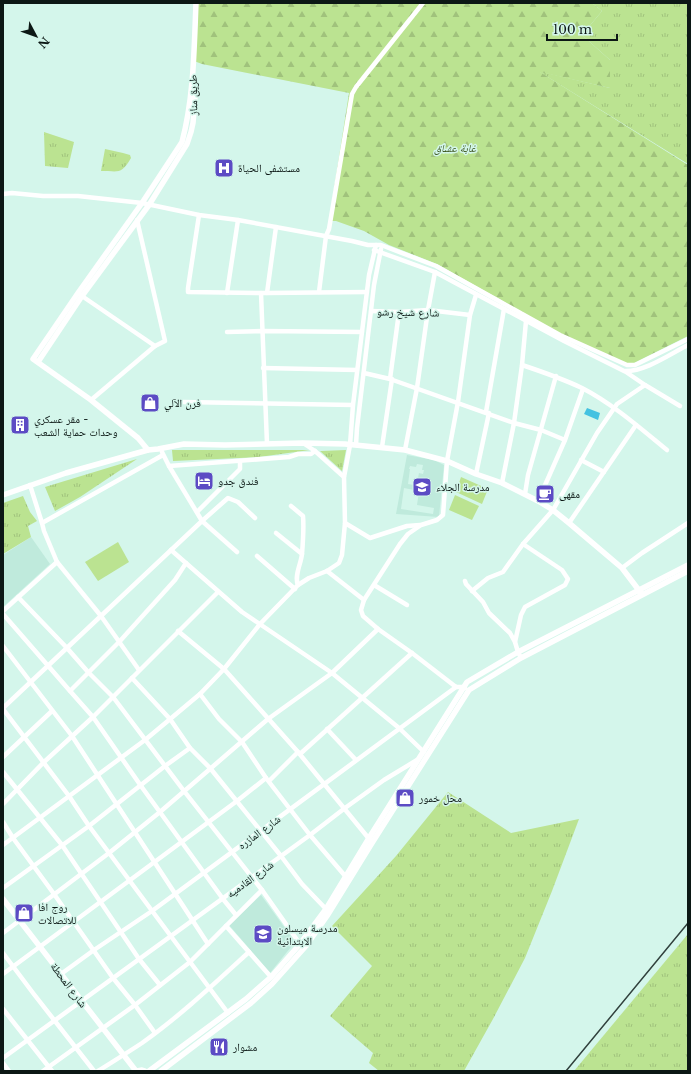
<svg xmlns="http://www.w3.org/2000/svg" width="691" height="1074" viewBox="0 0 691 1074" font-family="'Libre Baskerville','Noto Naskh Arabic',serif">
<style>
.built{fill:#bfeadc;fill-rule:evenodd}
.grass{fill:url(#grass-tufts)}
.forest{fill:url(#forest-firs)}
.pitch{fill:#bbe391}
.water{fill:#44c2e1}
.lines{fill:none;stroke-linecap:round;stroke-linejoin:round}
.minor{stroke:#fff;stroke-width:4.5}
.major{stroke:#fff;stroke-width:5.5}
.rail{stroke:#31413d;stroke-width:1.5}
.labels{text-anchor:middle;stroke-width:3;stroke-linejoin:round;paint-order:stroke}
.street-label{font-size:11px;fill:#0c1815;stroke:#d4f6eb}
.park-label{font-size:11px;font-style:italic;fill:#3b541c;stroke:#d4f6eb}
.poi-label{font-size:11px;fill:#0c1815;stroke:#d4f6eb;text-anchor:start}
</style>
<defs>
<pattern id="grass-tufts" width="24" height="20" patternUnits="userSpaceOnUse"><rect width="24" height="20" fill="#bbe391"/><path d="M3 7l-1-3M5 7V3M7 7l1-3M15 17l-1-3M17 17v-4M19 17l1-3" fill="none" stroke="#a0c27c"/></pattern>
<pattern id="forest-firs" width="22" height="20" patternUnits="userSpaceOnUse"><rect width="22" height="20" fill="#bbe391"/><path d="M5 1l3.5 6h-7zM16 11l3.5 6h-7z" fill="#a0c27c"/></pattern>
</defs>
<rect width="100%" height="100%" fill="#d4f6eb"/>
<!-- built -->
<g class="built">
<path d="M407,455L434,460L444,465L439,517L396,514ZM417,464L423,465L422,470H424L423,474L419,473L418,478L421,479L420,486L408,484L410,469H409L410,466L416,467ZM404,488L419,491L417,505L434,508L433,514L401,509Z"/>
<path d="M31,537L50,564L3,607V555Z"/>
<path d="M261,895L295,942L270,973L229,925Z"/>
</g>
<!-- grass -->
<g class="grass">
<path d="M592,3H688V164L538,71L610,88V60L582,35L602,11Z"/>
<path d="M44,132L74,142L68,168L45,166Z"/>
<path d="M105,149L123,153L130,155L131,158C121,175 119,171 101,171Z"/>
<path d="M172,450H310L259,457L173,461Z"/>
<path d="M346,450L342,471L320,451H321Z"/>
<path d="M137,459L80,497L55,511L45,487Z"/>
<path d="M23,496L30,512L37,521L28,526L31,537L3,554V503Z"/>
<path d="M448,792L511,833L579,819L552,891L525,958L493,1019L464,1071H379L369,1063L373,1053L330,1016L372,966L332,926L396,856Z"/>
<path d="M688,934V1071H574Z"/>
</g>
<!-- forest -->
<path class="forest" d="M196,3H592L602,11L582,35L610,60V88L540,72L688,165V336L630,365L566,337L437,264L389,245L364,231L336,221H329L349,93L202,64L194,61Z"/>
<!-- pitch -->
<g class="pitch">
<path d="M461,477L488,489L482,504L456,492Z"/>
<path d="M455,495L479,506L472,520L449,510Z"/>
<path d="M118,542L129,562L98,581L85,562Z"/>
</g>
<!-- water -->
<path class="water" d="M587,408L600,413L598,420L584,414Z"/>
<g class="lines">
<!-- minor -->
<g class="minor">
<path d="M3,194L12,193L43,196H78L142,203L199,215L238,220L352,241L368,245H381L436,266L497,300L560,335L627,365H635L688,339"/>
<path d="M199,215L188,288V292L261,293"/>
<path d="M137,220L165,341L155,346"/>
<path d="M374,250L435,272L564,341L624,371C645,372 670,354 688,345"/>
<path d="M319,292L326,236L329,229L352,94L356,87L423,3"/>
<path d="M227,293L238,220"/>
<path d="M267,293L367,292"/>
<path d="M79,294L155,346L91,400"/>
<path d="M371,311L399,312L428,310L470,315"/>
<path d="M227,332L262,331L362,332"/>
<path d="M522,365C543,372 563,379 582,388C613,404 640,428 667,450"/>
<path d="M263,368L357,370"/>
<path d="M364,373L390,379L514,423L541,430L565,440L583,389"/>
<path d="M390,379L399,312"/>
<path d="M645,385L680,406"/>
<path d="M183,402L353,405"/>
<path d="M486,412L504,309"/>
<path d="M303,443L315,451L344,477"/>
<path d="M267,444L261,293H267L276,227"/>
<path d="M356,445L357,428L374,285L381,249"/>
<path d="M382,447L392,379"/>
<path d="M405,450L417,388L428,310L435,272"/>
<path d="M162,452L169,466L202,521L237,552"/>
<path d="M581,460L604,472"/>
<path d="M169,466L289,457L298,454H311L315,451"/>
<path d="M476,474L489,413"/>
<path d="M502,483L514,423L522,365L526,321"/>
<path d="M30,485L42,523"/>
<path d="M525,494L528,475L556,376"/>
<path d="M538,501L565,440"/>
<path d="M291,506L303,516C304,528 303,542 302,554C301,564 294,576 298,585"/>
<path d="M197,512L240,469V461"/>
<path d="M345,523L370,538L407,526L420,525"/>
<path d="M569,523L636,425"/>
<path d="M276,533L302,554"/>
<path d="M171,550L242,612L332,673L399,728L424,752"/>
<path d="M257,556L295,589"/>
<path d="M622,568L642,553L688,523"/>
<path d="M327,571L364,600L361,610L363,616L378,629L412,653L456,687H463L465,688"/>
<path d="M465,581L466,584L483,602L489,613L510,633L515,642L518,652L521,658"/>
<path d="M374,585L407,605"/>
<path d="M472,591L488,578L503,572L523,544L553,510L597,433L617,404L645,385L626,372"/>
<path d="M18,597L67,648L88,672L113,697L184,791L262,890L300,944"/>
<path d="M364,600L400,544L408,534L421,525L437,520L443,515L447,461L458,402L470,315L476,295"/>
<path d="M3,611L57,562"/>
<path d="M3,614L70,691L93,717L141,786L223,899L236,915"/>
<path d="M178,631L224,669L298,752L370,840"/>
<path d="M515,642L521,615L525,607L565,585L568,579L562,570L523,544"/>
<path d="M3,646L72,736L208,944"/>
<path d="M139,670L101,616L57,562L44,531L42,523L163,455"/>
<path d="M132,678L170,719L190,748L210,768L281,856L302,884L326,909V911"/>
<path d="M70,691L120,641L175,580L186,563"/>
<path d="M200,694L219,719L242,742L266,778L310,835L346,877"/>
<path d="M3,708L202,521L228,498L238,502L255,518"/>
<path d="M3,709L69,796L89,826L228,1013"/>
<path d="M327,729L356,760"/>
<path d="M300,754L412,653"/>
<path d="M3,757L52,711"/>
<path d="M3,772L62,845L139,959L160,985"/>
<path d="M269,781L298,752"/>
<path d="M3,804L43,763L93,717L218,592"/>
<path d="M3,822L13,838L54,894L113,978L135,1005L155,1033"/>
<path d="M3,845L145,740L169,720L200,694L224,669L260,624L298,585L309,578L327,571L339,563L342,555L345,523L344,477L350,445L353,405L369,275L376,245"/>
<path d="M3,888L89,826L165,766L190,748"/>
<path d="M226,926L271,977"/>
<path d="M3,933L109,853L160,812L268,719L332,673L378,629"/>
<path d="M3,953L33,993L94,1071"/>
<path d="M3,974L237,801L266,778"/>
<path d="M61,974L94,950L152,911L456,687"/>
<path d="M3,1009L52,1071"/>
<path d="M3,1058L310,835L345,808L384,780L417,760"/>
<path d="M3,1063L9,1071"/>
<path d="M43,1071L135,1005L190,962L262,890"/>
<path d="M98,1071C112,1062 127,1053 142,1043C180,1016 214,984 249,952"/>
</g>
<!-- major -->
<g class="major">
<path d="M38,362L82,296L149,205L187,144L191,132L193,123L195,100L194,89"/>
<path d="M148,450L138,438L91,400L33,359L78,293L142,203L182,142C194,97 194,49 196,3"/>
<path d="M3,495L66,473L148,450L158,449L184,444L225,445L303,443L345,444L405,450L447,461L476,474L502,483L538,501L553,510L569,523L622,568L641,593"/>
<path d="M3,899L136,1071"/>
<path d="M137,1071L142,1070L145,1071"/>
<path d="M149,1071L246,999L271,977L300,944L326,909L369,838L467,682L518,652L688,565"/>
<path d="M161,1071L251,1003L272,984L306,946L327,916L372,843L469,690L521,658L688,571"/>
</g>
<!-- rail -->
<path class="rail" d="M566,1071L688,923"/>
</g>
<!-- icons -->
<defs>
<symbol id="hospital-square" viewBox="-11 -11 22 22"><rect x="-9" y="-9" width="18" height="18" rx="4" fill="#5c4bc4" stroke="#d4f6eb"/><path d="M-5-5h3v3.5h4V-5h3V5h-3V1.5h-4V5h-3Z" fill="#fff"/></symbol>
<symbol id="shop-square" viewBox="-11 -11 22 22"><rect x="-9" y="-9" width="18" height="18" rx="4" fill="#5c4bc4" stroke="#d4f6eb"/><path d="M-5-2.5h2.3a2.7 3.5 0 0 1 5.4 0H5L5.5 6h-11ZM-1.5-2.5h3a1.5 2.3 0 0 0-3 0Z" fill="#fff"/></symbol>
<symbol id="building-square" viewBox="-11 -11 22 22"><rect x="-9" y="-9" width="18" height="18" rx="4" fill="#5c4bc4" stroke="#d4f6eb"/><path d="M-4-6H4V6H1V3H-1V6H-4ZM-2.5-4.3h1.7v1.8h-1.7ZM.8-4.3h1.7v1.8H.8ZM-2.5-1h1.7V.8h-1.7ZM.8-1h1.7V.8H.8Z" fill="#fff"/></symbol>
<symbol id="hotel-square" viewBox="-11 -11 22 22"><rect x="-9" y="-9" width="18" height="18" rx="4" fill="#5c4bc4" stroke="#d4f6eb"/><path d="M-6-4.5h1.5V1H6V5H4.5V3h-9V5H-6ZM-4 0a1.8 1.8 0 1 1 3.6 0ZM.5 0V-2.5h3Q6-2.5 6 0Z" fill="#fff"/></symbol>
<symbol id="school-square" viewBox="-11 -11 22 22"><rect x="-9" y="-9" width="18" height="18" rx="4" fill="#5c4bc4" stroke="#d4f6eb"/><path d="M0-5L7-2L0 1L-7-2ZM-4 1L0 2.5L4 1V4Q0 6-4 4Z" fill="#fff"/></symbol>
<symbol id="cafe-square" viewBox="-11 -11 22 22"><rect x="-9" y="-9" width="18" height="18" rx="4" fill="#5c4bc4" stroke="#d4f6eb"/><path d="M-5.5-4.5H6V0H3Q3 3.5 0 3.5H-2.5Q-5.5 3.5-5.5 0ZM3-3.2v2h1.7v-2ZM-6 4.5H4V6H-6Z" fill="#fff"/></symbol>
<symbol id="restaurant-square" viewBox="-11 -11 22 22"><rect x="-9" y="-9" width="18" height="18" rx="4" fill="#5c4bc4" stroke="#d4f6eb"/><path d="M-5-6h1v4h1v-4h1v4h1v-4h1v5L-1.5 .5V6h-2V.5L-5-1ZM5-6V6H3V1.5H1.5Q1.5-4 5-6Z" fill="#fff"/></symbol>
</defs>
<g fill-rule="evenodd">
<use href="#hospital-square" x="213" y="157" width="22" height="22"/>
<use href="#shop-square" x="139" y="392" width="22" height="22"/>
<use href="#building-square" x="9" y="414" width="22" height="22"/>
<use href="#hotel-square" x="193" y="470" width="22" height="22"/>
<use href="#school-square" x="411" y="476" width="22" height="22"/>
<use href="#cafe-square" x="534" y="483" width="22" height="22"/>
<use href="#shop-square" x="394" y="787" width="22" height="22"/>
<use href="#shop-square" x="13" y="902" width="22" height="22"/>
<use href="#school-square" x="252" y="923" width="22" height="22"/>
<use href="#restaurant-square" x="208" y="1036" width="22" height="22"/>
</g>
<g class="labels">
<!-- street labels -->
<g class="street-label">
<text transform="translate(193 95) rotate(-91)" y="4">طريق مناز</text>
<text transform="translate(408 312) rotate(1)" y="4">شارع شيخ رشو</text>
<text transform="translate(259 832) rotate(-36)" y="4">شارع المازره</text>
<text transform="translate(250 879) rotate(-36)" y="4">شارع القادميه</text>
<text transform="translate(69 985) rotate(53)" y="4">شارع المحطة</text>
</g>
<!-- park labels -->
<g class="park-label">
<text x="455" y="152">غابة عشاق</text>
</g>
<!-- poi labels -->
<g class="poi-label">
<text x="238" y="172">مستشفى الحياة</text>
<text x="164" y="407">فرن الآلي</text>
<text x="34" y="423">مقر عسكري -<tspan x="34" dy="13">وحدات حماية الشعب</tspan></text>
<text x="218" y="485">فندق جدو</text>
<text x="436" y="491">مدرسة الجلاء</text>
<text x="559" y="498">مقهى</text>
<text x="419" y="802">محل خمور</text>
<text x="38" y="911">روج افا<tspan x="38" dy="13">للاتصالات</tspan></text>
<text x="277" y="932">مدرسة ميسلون<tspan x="277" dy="13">الابتدائية</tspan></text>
<text x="233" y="1051">مشوار</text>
</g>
</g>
<!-- border -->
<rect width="691" height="1074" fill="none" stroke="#0c1815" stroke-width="8"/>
<!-- north arrow -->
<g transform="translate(36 36) rotate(131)" stroke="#d4f6eb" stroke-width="3" paint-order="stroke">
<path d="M0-3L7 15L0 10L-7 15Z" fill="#0c1815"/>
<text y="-6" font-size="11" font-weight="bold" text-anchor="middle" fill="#0c1815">N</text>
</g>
<!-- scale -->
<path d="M547 34v6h70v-6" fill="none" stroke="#0c1815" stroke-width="2"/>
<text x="553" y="34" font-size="12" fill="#0c1815" stroke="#d4f6eb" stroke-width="3" paint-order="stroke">100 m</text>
</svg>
